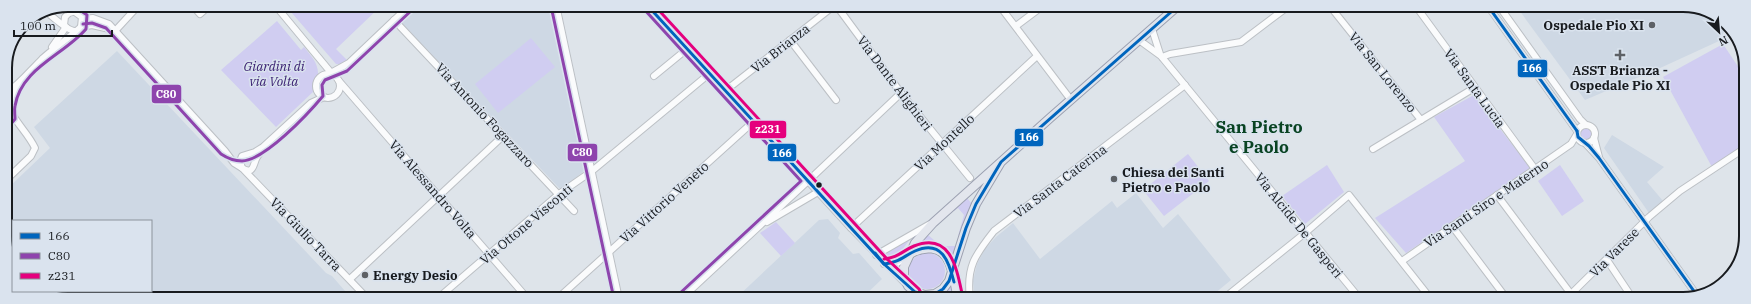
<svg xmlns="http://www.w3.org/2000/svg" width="1751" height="304" viewBox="0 0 1751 304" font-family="'IBM Plex Serif',serif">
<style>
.built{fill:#ced8e4}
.green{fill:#d0cdf1}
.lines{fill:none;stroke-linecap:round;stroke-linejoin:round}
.minor-casing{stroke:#bcc0c5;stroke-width:8}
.major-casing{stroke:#9ca1b1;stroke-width:10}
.minor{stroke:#fafbfc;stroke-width:6}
.major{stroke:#e3e6ed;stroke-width:8}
.bus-1-casing{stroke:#dae3ee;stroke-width:6}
.bus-2-casing{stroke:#dae3ee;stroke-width:6}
.bus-3-casing{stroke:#dae3ee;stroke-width:6}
.bus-1{stroke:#0065bd;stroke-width:3}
.bus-2{stroke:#8e44ad;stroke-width:3}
.bus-3{stroke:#e5007d;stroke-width:3}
.poi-dot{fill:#5d6166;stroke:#dae3ee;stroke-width:1.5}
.bus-dot{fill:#181b1f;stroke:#dae3ee;stroke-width:1.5}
.labels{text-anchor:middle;stroke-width:3;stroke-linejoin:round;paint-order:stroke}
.poi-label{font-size:13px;font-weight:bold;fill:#181b1f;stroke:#dae3ee;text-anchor:start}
.street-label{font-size:13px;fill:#181b1f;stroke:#dae3ee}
.park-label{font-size:13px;font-style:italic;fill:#3a2072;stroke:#dae3ee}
.district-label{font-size:17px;font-weight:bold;fill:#094322;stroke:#dae3ee}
.rim{fill:none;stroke:#181b1f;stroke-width:2}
.line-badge{stroke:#dae3ee;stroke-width:1.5}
.badge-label{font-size:11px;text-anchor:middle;font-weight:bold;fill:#fff}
</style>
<rect width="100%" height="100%" fill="#dee4ea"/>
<!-- built -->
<g class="built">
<path d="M416,5H550L585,170L561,190L400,21Z"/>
<path d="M1516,6H1691L1728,25L1719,41L1658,69L1585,100Z"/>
<path d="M117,51L326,273L332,276L352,299L60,298L43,291H151V221H13V262L7,252L6,190L50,148L34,127Z"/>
<path d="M1612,135L1664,167L1647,182L1663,201L1649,213L1604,148Z"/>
<path d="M1136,193L1163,228L1178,214L1231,280L1208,299H975L973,281L977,264L985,249L996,237L1013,223L1040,259L1112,201L1117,208Z"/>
<path d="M828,219L840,233L838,238L840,240L853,254L859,253L882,279L861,299H735L819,220Z"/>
</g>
<!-- green -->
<g class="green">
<path d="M285,5H382L336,49L348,61L340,64H336Z"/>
<path d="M277,21L301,50L304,47C311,56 319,63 318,76C317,81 314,85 314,91L276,127L221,70Z"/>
<path d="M531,38L555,67L498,113L475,84Z"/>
<path d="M1723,44L1745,77V145L1712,167L1663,77Z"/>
<path d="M1474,95L1530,168L1406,253L1375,218L1465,161L1434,117Z"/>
<circle cx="1586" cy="134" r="6"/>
<path d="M1188,154L1209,181L1164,216L1143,190Z"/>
<path d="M1327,165L1344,192L1305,224L1282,196Z"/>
<path d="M1560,165L1584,201L1562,216L1538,181Z"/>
<path d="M967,198L972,204L960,235L958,236L964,215L958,208L954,211L953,210Z"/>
<path d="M776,222L795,243L781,256L760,233Z"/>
<path d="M928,235L941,246H956L954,258L951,260L920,245Z"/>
<path d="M911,238L896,258L889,259L881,255Z"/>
<circle cx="927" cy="271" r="18"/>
<path d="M951,285L954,299H934L941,296Z"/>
</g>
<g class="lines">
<defs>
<g id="minor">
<path d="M192,5L200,14L210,5"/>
<path d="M275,5L333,75"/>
<path d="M556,5L619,299"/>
<path d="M647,5L851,228L907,285"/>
<path d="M836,5L901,93L970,178"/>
<path d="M999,5L1071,100"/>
<path d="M1329,5L1421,120L1474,88"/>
<path d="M1415,5L1535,169"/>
<path d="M1488,6L1577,131"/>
<path d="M1499,6L1580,119L1586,125"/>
<path d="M48,13C54,18 68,31 75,31"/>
<path d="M83,19L93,18L109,24L225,151L234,163L242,168"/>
<path d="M394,20L574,211"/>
<path d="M64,25L65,17L69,13L96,5"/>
<path d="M1016,26L1044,5"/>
<path d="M81,27L92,25L114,30"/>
<path d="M1152,29L1160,54"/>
<path d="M115,31L139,5"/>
<path d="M790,40L836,100"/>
<path d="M1139,40L1161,56L1360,299"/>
<path d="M52,47L66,27"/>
<path d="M1162,57L1170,54L1241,42L1290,5"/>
<path d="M329,74L349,63L410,5"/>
<circle cx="328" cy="86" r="12"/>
<path d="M654,76L687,49"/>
<path d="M339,81L528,299"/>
<path d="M725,91L835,5"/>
<path d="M5,94C19,85 30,71 42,59C54,48 69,38 81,27L82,17L75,12"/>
<path d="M5,101C12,107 12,115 6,121"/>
<path d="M10,106L17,86"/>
<circle cx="1586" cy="134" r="9"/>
<path d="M1594,138L1599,157"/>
<path d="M268,143C264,148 259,153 256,159C253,166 253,175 242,168L240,161L242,156L255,152L263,147L311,103L324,97"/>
<path d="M1585,143L1599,158L1696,294"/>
<path d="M1373,149L1421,120"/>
<path d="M244,170L368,299"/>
<path d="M6,180L31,156L35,148C29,135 18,125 11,112"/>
<path d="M1497,195L1571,294"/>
<path d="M767,222L818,192"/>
<path d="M1452,226L1507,299"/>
<path d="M851,228L1037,56"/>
<path d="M876,255L930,224"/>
<path d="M1607,260L1633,299"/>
<path d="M1402,261L1571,144L1577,134"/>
<path d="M884,264H896L910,255"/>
<path d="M350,279L504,135"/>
<path d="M437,299L559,194L592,171L709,74"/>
<path d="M557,299L753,122"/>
<path d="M681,299L808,181L901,93"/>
<path d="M970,299C966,267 975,255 994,231L1185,85"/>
<path d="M1223,299L1305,233L1349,195L1431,299"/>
<path d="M1566,299L1649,217L1680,191L1745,148"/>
</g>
<g id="major">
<path d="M1001,162L976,204L966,228L949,281L943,289L935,294L925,295L915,292L908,286L904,276V267L915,243L933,223L1001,162L1050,118L1179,5"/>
<path d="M910,254C923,246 942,245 949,262C954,273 955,287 958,299"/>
</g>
</defs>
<!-- minor casing -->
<use href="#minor" class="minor-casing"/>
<!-- major casing -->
<use href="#major" class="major-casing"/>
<!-- minor -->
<use href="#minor" class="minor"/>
<!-- major -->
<use href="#major" class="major"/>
<defs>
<g id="bus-1">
<path d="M647,5L884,264L915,292L925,295L935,294L943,289L949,281L966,228L976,204L1001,162L1179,5"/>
<path d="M1488,6L1577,131"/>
<path d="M1577,131L1578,137L1589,146L1599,158L1696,294"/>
<path d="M875,253L884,264C898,263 904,256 915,251C942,239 949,262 954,282"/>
</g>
<g id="bus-2">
<path d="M551,6L614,299"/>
<path d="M643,8L801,181L678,295"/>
<path d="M83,24L92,23L106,28L221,154C227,158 235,161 242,161C265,160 308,114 323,96L322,85L325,80L347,71L413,9"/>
<path d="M10,125L15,119C15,114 14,110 15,106C21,68 64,55 86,29L87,15L77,8L56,10"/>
</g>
<g id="bus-3">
<path d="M654,5L888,260L919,289L923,297"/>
<path d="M884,259C898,258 902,251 914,246C952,231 957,271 963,298"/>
</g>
</defs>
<!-- bus-1 casing -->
<use href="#bus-1" class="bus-1-casing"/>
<!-- bus-2 casing -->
<use href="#bus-2" class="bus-2-casing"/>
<!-- bus-3 casing -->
<use href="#bus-3" class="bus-3-casing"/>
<!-- bus-1 -->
<use href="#bus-1" class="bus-1"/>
<!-- bus-2 -->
<use href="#bus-2" class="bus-2"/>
<!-- bus-3 -->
<use href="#bus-3" class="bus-3"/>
</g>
<!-- markers -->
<g class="poi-dot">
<circle cx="1652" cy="25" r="4"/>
<path d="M1618 49h4v4h4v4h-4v4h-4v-4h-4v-4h4z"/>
<circle cx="1114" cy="179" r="4"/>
<circle cx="365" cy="275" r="4"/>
</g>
<circle class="bus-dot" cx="819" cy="185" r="3.5"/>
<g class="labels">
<!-- poi labels -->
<g class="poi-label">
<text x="1644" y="30" text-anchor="end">Ospedale Pio XI</text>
<text x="1620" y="75" text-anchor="middle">ASST Brianza -<tspan x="1620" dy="15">Ospedale Pio XI</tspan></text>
<text x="1122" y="177">Chiesa dei Santi<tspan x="1122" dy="15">Pietro e Paolo</tspan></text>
<text x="373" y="280">Energy Desio</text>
</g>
<!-- street labels -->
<g class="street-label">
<text transform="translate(780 48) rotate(-38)" y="5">Via Brianza</text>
<text transform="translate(1383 72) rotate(51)" y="5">Via San Lorenzo</text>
<text transform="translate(895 83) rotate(53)" y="5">Via Dante Alighieri</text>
<text transform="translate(1475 88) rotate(54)" y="5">Via Santa Lucia</text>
<text transform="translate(485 115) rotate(47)" y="5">Via Antonio Fogazzaro</text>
<text transform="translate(944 142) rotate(-43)" y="5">Via Montello</text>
<text transform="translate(1060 181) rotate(-37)" y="5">Via Santa Caterina</text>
<text transform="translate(433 189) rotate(49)" y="5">Via Alessandro Volta</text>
<text transform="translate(664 202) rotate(-42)" y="5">Via Vittorio Veneto</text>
<text transform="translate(1486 203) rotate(-34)" y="5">Via Santi Siro e Materno</text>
<text transform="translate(526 224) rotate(-40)" y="5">Via Ottone Visconti</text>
<text transform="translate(1299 225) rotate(51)" y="5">Via Alcide De Gasperi</text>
<text transform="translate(306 234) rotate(46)" y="5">Via Giulio Tarra</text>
<text transform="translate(1614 252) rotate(-45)" y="5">Via Varese</text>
</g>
<!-- park labels -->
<g class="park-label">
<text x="274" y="71">Giardini di<tspan x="274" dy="15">via Volta</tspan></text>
</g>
<!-- district labels -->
<g class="district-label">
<text x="1259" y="133">San Pietro<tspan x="1259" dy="20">e Paolo</tspan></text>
</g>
</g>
<!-- crop -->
<path d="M0 0H1751V304H0ZM68 12H1683A56 56 0 0 1 1739 68V236A56 56 0 0 1 1683 292H68A56 56 0 0 1 12 236V68A56 56 0 0 1 68 12Z" fill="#dae3ee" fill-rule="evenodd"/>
<path class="rim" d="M68 12H1683A56 56 0 0 1 1739 68V236A56 56 0 0 1 1683 292H68A56 56 0 0 1 12 236V68A56 56 0 0 1 68 12Z"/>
<g class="line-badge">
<rect x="1517" y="59" width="31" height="19" rx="4" fill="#0065bd"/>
<rect x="151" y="84" width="31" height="20" rx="4" fill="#8e44ad"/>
<rect x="749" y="120" width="38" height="19" rx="4" fill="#e5007d"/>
<rect x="1014" y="128" width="30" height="19" rx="4" fill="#0065bd"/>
<rect x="567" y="143" width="31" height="19" rx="4" fill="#8e44ad"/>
<rect x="767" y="143" width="30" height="19" rx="4" fill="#0065bd"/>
</g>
<g class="badge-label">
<text x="1532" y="72">166</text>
<text x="166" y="98">C80</text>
<text x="768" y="133">z231</text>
<text x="1029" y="141">166</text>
<text x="582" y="156">C80</text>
<text x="782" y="157">166</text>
</g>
<!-- legend -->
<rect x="12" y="220" width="140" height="72" fill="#dae3ee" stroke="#8c939b"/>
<rect x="20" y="233" width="20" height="6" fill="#0065bd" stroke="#8c939b"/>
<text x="48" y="240" font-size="12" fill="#181b1f">166</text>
<rect x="20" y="253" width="20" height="6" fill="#8e44ad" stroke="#8c939b"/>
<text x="48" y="260" font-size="12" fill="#181b1f">C80</text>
<rect x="20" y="273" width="20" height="6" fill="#e5007d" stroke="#8c939b"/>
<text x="48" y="280" font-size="12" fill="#181b1f">z231</text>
<!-- north arrow -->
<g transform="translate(1719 32) rotate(154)" stroke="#dae3ee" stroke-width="3" paint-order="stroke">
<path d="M0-3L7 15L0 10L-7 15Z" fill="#181b1f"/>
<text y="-6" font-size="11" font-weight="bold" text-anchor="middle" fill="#181b1f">N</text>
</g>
<!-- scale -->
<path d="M14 30v6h98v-6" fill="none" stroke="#181b1f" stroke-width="2"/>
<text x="20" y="30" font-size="12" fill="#181b1f" stroke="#dae3ee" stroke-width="3" paint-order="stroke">100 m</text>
</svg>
